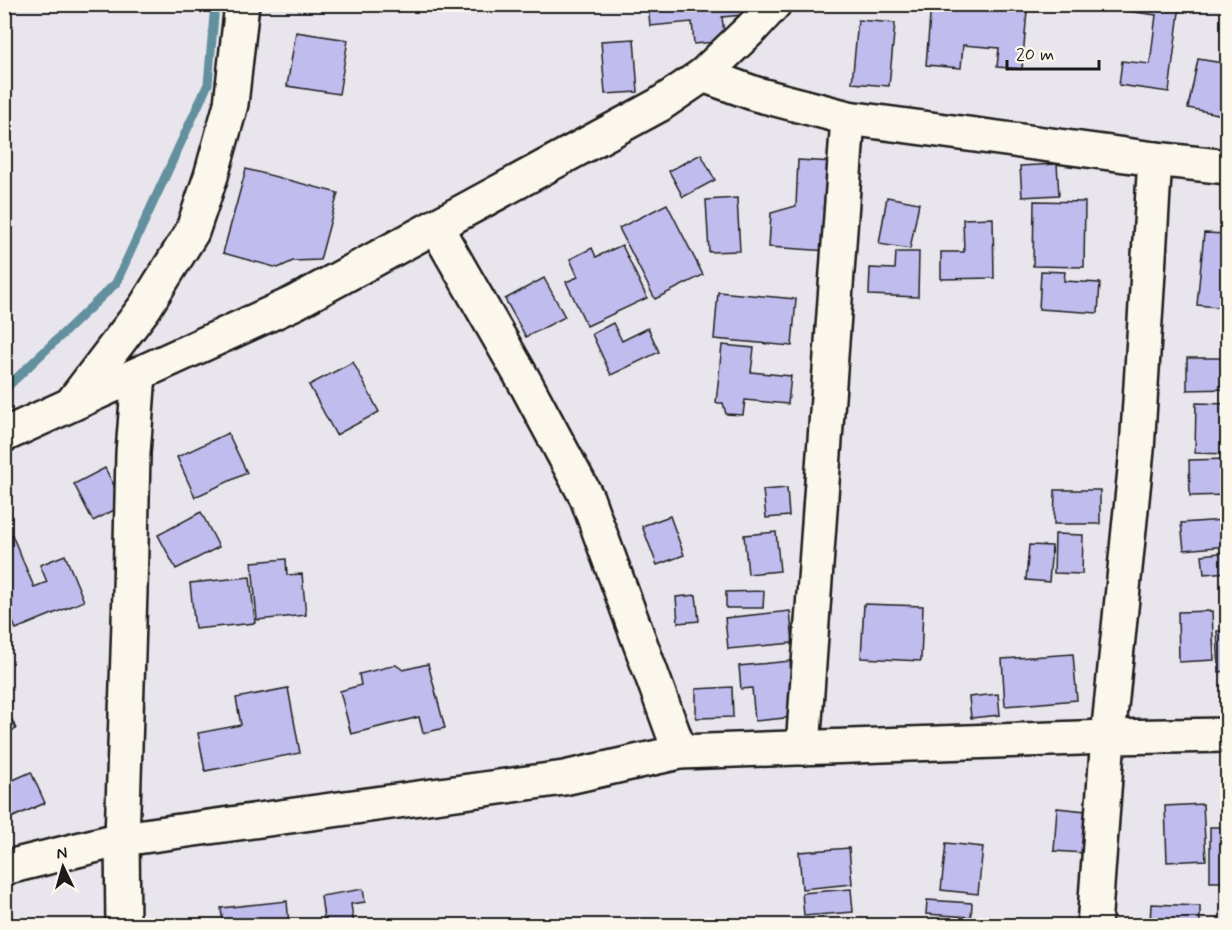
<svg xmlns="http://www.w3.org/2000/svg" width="1232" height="930" viewBox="0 0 1232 930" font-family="Mynerve,sans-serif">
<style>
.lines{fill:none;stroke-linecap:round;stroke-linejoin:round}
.stream{stroke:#63909e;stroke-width:9}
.building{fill:#c0bcee;stroke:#1c1c1c;stroke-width:1.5}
.street-casing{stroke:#1c1c1c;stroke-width:38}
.street{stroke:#fbf7ec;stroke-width:33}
</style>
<rect width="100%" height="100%" fill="#e9e5ed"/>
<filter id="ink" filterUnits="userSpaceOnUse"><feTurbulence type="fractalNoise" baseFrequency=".0167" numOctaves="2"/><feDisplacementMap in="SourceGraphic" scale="12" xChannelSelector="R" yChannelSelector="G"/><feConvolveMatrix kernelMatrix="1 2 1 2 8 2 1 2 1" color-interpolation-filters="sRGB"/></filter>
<g filter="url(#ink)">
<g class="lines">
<!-- stream -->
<path class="stream" d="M4,390L116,283L208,84L215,4"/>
</g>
<!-- building -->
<g class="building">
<path d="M648,4H741L742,15L722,17L725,41L694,44L692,22L650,26Z"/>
<path d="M931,4H949L1027,11L1022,69L997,67L999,48L963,45L961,68L926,65Z"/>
<path d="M1129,4H1180L1169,92L1119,85L1122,61L1150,64L1156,15L1128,11Z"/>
<path d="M858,20L895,23L889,86L852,83Z"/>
<path d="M296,32L348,40L339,94L287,86Z"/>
<path d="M634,39L638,92L605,94L601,41Z"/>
<path d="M1198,59L1228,64V91L1223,115L1188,108Z"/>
<path d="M701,154L715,180L683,197L669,171Z"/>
<path d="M798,160L834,162L829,251L769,247L771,213L796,206Z"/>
<path d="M1057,164L1059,195L1022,197L1020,166Z"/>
<path d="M246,169L338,193L320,260L293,261L278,268L223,253Z"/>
<path d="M887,197L919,203L910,249L879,244Z"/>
<path d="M737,198L740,251L709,252L706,200Z"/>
<path d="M1034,201L1085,202L1084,267L1033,266Z"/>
<path d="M667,204L703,275L655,299L619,228Z"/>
<path d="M993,218L994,278L941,279V252H964L963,219Z"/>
<path d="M1204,233L1228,234V308L1197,305Z"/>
<path d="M622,245L647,298L587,326L566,282L578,277L570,259L592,248L596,257Z"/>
<path d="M896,252H919L918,297L869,295L870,268L895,269Z"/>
<path d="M1041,271L1065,272L1064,281L1100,283L1098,313L1039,309Z"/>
<path d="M544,278L565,317L526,337L505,299Z"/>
<path d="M718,292L796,299L792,346L714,339Z"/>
<path d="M613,323L622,341L648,328L659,352L611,375L592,334Z"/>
<path d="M722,345L754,348L751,372L791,376L788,404L745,400L743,415L726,414L723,403H716Z"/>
<path d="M1187,358H1228V389L1187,390Z"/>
<path d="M353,362L379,412L336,435L309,385Z"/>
<path d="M1196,403L1228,404V454L1195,453Z"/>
<path d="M228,433L247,473L195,497L177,457Z"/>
<path d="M1228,459V495L1190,496L1189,460Z"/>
<path d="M105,468L124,505L93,521L74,484Z"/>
<path d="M787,488L789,516L766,518L763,490Z"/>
<path d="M1055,490H1100V524H1054Z"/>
<path d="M201,512L219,547L176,569L158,535Z"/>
<path d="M670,516L684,555L657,565L642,526Z"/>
<path d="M1224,520L1226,546L1184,550L1181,523Z"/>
<path d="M776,532L780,571L748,574L744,535Z"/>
<path d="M1055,534L1083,535L1082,574L1054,573Z"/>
<path d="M12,535L34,587L47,582L40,565L65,555L84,601L16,629L4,602V543Z"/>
<path d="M1029,545L1052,546L1049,582L1026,580Z"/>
<path d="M1228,552V572L1204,574L1202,555Z"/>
<path d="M286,559L287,575L302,574L306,615L257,620L252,562Z"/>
<path d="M250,577L255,623L195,629L190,583Z"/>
<path d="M764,591L763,608H726V592Z"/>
<path d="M696,595L699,621L678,623L676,597Z"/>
<path d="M864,604L923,606L921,661L861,658Z"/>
<path d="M790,611L793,643L728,649L725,618Z"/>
<path d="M1212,611L1214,660L1179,662L1178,612Z"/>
<path d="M1217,631H1228V671L1219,672Z"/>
<path d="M1073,654L1077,700L1005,706L1002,659Z"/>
<path d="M790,661L795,717L755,721L752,688L741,689L739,666Z"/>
<path d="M428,664L445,728L423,733L419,717L351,734L340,691L361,685L359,674L396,665L403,670Z"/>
<path d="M732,687L733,717L696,718V689Z"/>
<path d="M288,688L300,753L205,771L198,733L241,725L236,698Z"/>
<path d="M998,694L1000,715L971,718L969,697Z"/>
<path d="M4,701L16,729L4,734Z"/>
<path d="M31,772L45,803L4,821V784Z"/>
<path d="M1203,804L1206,860L1167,862L1165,806Z"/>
<path d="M1057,808L1086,811L1083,853L1054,851Z"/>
<rect x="1210" y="827" width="18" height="55"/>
<path d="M946,843L983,847L978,894L941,890Z"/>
<path d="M849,848L852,884L802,889L799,852Z"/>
<path d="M363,889L365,902L351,904L354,926H325L321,896Z"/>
<path d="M851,889L853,912L804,916L802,893Z"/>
<path d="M927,900L972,903L971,917L926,914Z"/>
<path d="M287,901L289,926H223L221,908Z"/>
<path d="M1151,904L1200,906V926H1150Z"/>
</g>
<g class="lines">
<defs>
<g id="street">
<path d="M703,75L756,94L848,118L1155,159L1228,167"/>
<path d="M436,227L527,386L587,498L680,752"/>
<path d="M72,403L145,307L192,232L211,176L231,104L242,4"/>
<path d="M4,435L294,303L659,105L703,75L752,28L774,4"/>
<path d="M803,748L848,118"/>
<path d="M4,868L122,839L564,778L680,752L1108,737L1228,735"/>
<path d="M123,926L122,839L130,591L133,453L139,374"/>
<path d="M1094,926L1108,737L1137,450L1155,159"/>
</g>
</defs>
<!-- street casing -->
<use href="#street" class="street-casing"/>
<!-- street -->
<use href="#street" class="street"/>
</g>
</g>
<!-- margin -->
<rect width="1232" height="930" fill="none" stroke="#fbf7ec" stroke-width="24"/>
<rect x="12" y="12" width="1208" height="906" fill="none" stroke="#1c1c1c" stroke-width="2" filter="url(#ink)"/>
<!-- north arrow -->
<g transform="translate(63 867) rotate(355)" stroke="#fbf7ec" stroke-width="4.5" paint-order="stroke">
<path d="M0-4.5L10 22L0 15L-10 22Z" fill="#1c1c1c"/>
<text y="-9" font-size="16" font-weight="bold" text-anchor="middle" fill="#1c1c1c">N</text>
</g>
<!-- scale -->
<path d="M1007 60v9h92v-9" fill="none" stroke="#1c1c1c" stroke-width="3"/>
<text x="1016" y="60" font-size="18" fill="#1c1c1c" stroke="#fbf7ec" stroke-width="4.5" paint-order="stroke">20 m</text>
</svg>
